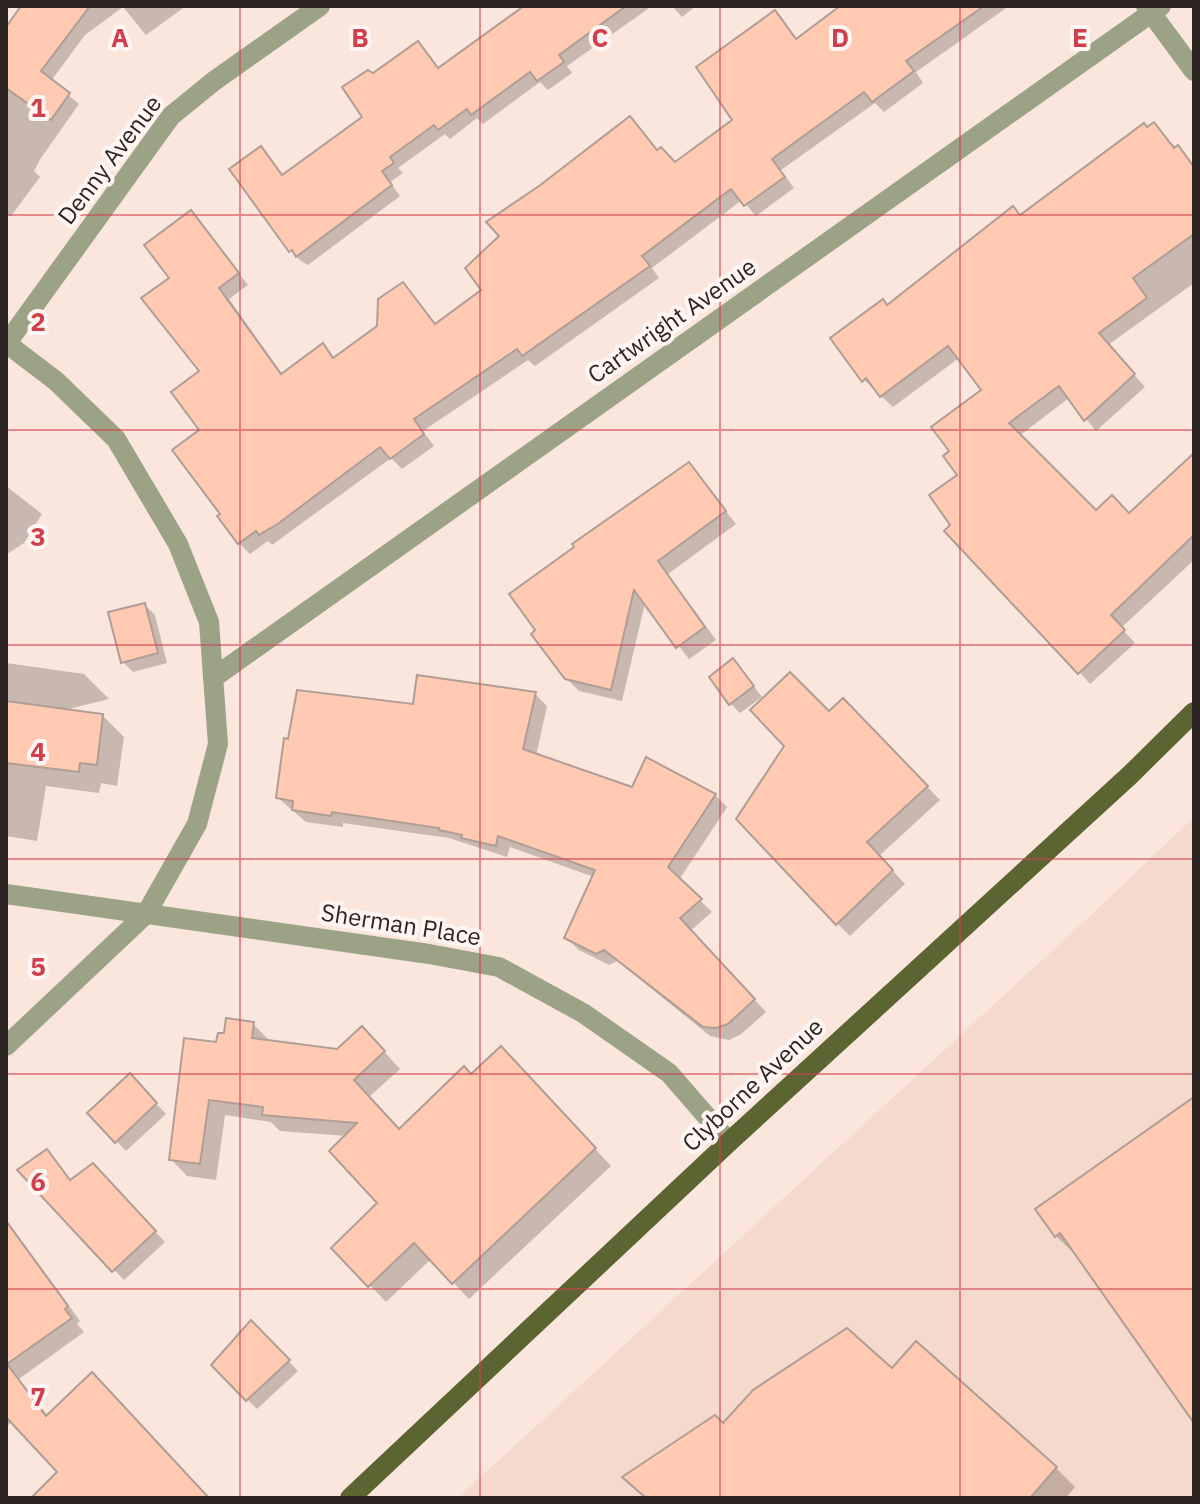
<svg xmlns="http://www.w3.org/2000/svg" width="1200" height="1504" viewBox="0 0 1200 1504" font-family="'IBM Plex Sans',sans-serif">
<style>
.built{fill:#f5d9cc}
.shadow{fill:#0003}
.building{fill:#ffcab1;stroke:#b09d95;stroke-width:2}
.lines{fill:none;stroke-linecap:round;stroke-linejoin:round}
.minor{stroke:#9ca286;stroke-width:20}
.major{stroke:#5c6531;stroke-width:20}
.grid{fill:none;stroke:#d0404c;stroke-width:2;stroke-opacity:0.55}
.labels{text-anchor:middle;stroke-width:8;stroke-linejoin:round;paint-order:stroke}
.street-label{font-size:24px;fill:#2c2521;stroke:#fff6f3}
.grid-label{font-size:26px;text-anchor:middle;font-weight:bold;fill:#d0404c;stroke:#fff6f3;stroke-width:8;stroke-linejoin:round;paint-order:stroke}
</style>
<rect width="100%" height="100%" fill="#fae6dd"/>
<!-- built -->
<path class="built" d="M1194,817V1498H458L1090,916Z"/>
<!-- shadow -->
<g class="shadow">
<path d="M23,6H186L146,35L123,7L85,35L51,81L79,104L41,158L34,171L40,177L11,216L6,213V30Z"/>
<path d="M523,6H652L567,66L572,73L548,90L540,82L483,124L477,118L450,139L445,134L398,168L403,173L390,182L400,196L308,265L301,261L291,251L261,149L284,177L364,117L373,75L417,43L439,70L525,8Z"/>
<path d="M672,6H696L682,17Z"/>
<path d="M844,6H1009L916,72L923,83L884,112L875,103L781,170L794,188L756,216L742,200L652,268L659,278L535,366L528,360L423,431L434,446L402,469L391,458L272,545L268,541L250,554L239,543L223,514L202,431V372L171,278L191,213L248,285L229,299L283,375L322,346L335,359L379,327L402,284L436,325L658,152L675,164L735,120L774,13L797,40Z"/>
<path d="M1154,125L1194,166V283L1108,345L1145,387L1096,431L1069,398L1019,436L1096,513L1129,516L1194,474V560L1121,628L1135,643L1090,684L953,525L960,475L952,452L984,390L959,358L893,407L864,380L888,307Z"/>
<path d="M689,465L736,524L668,574L716,640L689,659L645,603L622,701L579,691L566,678L577,547Z"/>
<path d="M6,486L42,514L24,543L7,554Z"/>
<path d="M145,605L155,615L167,663L133,672L123,662Z"/>
<path d="M733,660L762,697L740,713L730,703Z"/>
<path d="M6,663L84,674L109,699L64,710L102,715L124,737L117,786L101,783L99,793L46,786L37,841L6,836Z"/>
<path d="M535,694L547,706L536,756L633,789L647,759L715,795L727,807L679,880L712,912L690,931L766,1012L740,1035L729,1040L710,1036L617,961L609,965L579,950L567,938L594,877L510,847L507,857L449,838L343,823V827L306,822L278,798L414,706Z"/>
<path d="M843,700L940,800L879,856L905,884L850,936L837,923Z"/>
<path d="M253,1024L270,1041L338,1051L378,1045L400,1069L369,1097L400,1131L471,1076L517,1065L611,1166L469,1299L431,1259L386,1302L334,1248L380,1203L347,1136L280,1131L271,1122L225,1115L216,1180L187,1176L171,1159L218,1044Z"/>
<path d="M130,1076L166,1114L126,1151L90,1113Z"/>
<path d="M1194,1100V1419L1076,1255L1056,1236Z"/>
<path d="M47,1151L71,1181L103,1175L165,1242L124,1280L20,1170Z"/>
<path d="M6,1219L80,1321L77,1324L84,1332L19,1379L48,1416L208,1498H33L60,1472L12,1421L6,1427Z"/>
<path d="M251,1322L298,1371L257,1409L214,1365Z"/>
<path d="M892,1371L1056,1468L1075,1487L1066,1498H646L724,1426Z"/>
</g>
<!-- building -->
<g class="building">
<path d="M21,6H90L41,71L70,93L51,120L6,88V27Z"/>
<path d="M524,6H626L559,55L564,62L537,81L530,72L471,115L467,109L438,130L434,125L390,157L394,163L382,171L392,185L296,257L292,250L289,252L229,169L261,146L282,175L362,117L342,87L368,70L373,73L418,41L438,68Z"/>
<path d="M840,6H984L906,61L914,71L872,102L864,92L772,159L785,177L744,206L731,189L642,256L650,266L522,356L517,349L414,419L424,434L390,459L380,447L279,523L259,535L256,531L238,544L217,516L220,514L172,450L199,430L171,392L199,371L141,298L169,278L144,245L191,210L239,273L219,288L281,374L323,343L333,358L377,326L378,299L403,282L435,324L481,290L465,268L499,236L486,222L539,186L630,116L657,150L661,147L675,162L732,120L696,67L775,10L796,39Z"/>
<path d="M1154,122L1174,148L1178,145L1194,167V234L1133,278L1147,298L1099,333L1135,374L1084,421L1059,386L1009,423L1096,510L1112,495L1129,513L1194,453V535L1111,615L1125,630L1078,674L944,531L950,525L929,495L957,475L943,456L949,451L931,427L981,390L948,346L880,397L866,378L862,382L830,338L883,299L887,305L1013,206L1020,215L1144,123L1147,127Z"/>
<path d="M689,462L726,511L658,561L705,627L676,648L634,590L611,690L565,679L531,634L535,630L509,594L574,547L572,544Z"/>
<path d="M145,603L158,653L121,663L108,612Z"/>
<path d="M733,658L754,686L729,705L709,677Z"/>
<path d="M790,672L829,711L843,698L928,786L867,842L893,870L836,925L736,819L784,746L750,710Z"/>
<path d="M417,675L536,692L523,749L632,787L646,757L716,794L668,867L702,899L680,918L755,999L728,1024L716,1028L703,1027L604,950L596,954L564,938L595,870L498,836L496,846L461,838L462,835L439,830V828L332,812L331,816L292,810L293,801L276,798L284,738L288,739L297,690L413,704Z"/>
<path d="M6,701L103,714L97,765L80,763L79,772L6,763Z"/>
<path d="M226,1018L254,1022L252,1038L337,1049L362,1026L385,1051L354,1080L399,1129L464,1066L471,1074L501,1046L596,1148L452,1284L414,1243L368,1287L331,1248L377,1203L329,1151L357,1123L262,1115L263,1107L209,1100L200,1164L169,1160L184,1038L216,1042L218,1033H224Z"/>
<path d="M130,1073L157,1103L115,1143L87,1113Z"/>
<path d="M1194,1097V1423L1060,1233L1055,1237L1035,1209Z"/>
<path d="M47,1149L70,1180L93,1163L156,1231L112,1272L17,1170Z"/>
<path d="M6,1221L68,1306L65,1309L72,1318L7,1364L46,1416L92,1372L209,1498H31L57,1472L6,1417Z"/>
<path d="M251,1320L290,1360L246,1401L211,1365Z"/>
<path d="M847,1328L892,1368L916,1341L1057,1467L1030,1498H646L622,1477L715,1415L723,1423L753,1390Z"/>
</g>
<g class="lines">
<!-- minor -->
<g class="minor">
<path d="M1146,6L1194,71"/>
<path d="M6,343L56,381L116,439L178,544L209,622L218,744L197,824L146,914L6,1046"/>
<path d="M7,343L171,116L214,81L320,6"/>
<path d="M213,678L1161,6"/>
<path d="M6,894L429,954L499,967L583,1013L669,1073L729,1142"/>
</g>
<!-- major -->
<path class="major" d="M350,1498L729,1142L1129,776L1194,712"/>
</g>
<!-- grid -->
<path class="grid" d="M240,6V1498M480,6V1498M720,6V1498M960,6V1498M6,215H1194M6,430H1194M6,645H1194M6,859H1194M6,1074H1194M6,1289H1194"/>
<g class="labels">
<!-- street labels -->
<g class="street-label">
<text transform="translate(110 160) rotate(-53)" y="8">Denny Avenue</text>
<text transform="translate(672 321) rotate(-35)" y="8">Cartwright Avenue</text>
<text transform="translate(401 925) rotate(9)" y="8">Sherman Place</text>
<text transform="translate(753 1085) rotate(-43)" y="8">Clyborne Avenue</text>
</g>
</g>
<g class="grid-label">
<text x="120" y="47">A</text>
<text x="360" y="47">B</text>
<text x="600" y="47">C</text>
<text x="840" y="47">D</text>
<text x="1080" y="47">E</text>
<text x="38" y="117">1</text>
<text x="38" y="331">2</text>
<text x="38" y="546">3</text>
<text x="38" y="761">4</text>
<text x="38" y="976">5</text>
<text x="38" y="1191">6</text>
<text x="38" y="1406">7</text>
</g>
<!-- border -->
<rect width="1200" height="1504" fill="none" stroke="#2c2521" stroke-width="16"/>
</svg>
